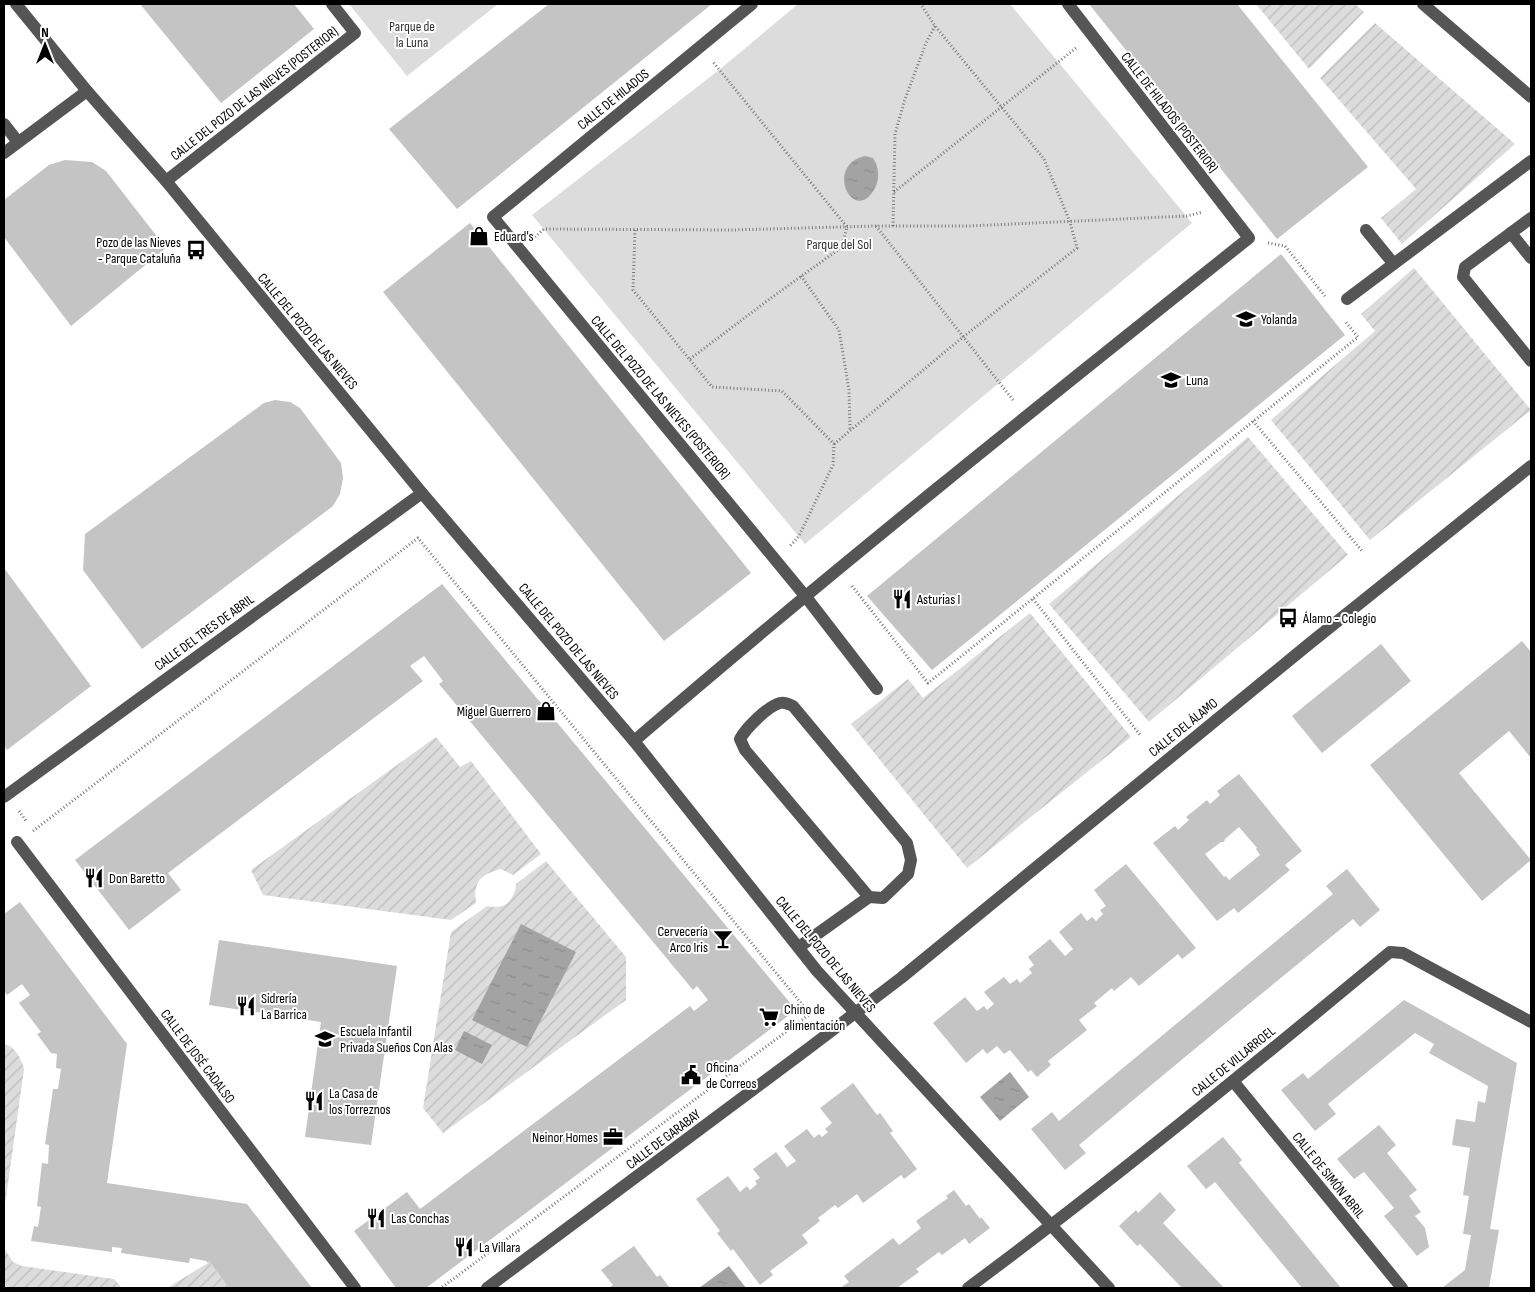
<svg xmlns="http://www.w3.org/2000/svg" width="1535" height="1292" viewBox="0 0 1535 1292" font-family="'Sofia Sans Condensed',sans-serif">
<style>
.park{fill:#dcdcdc}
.garden{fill:url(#garden-furrows)}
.water{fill:url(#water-ripples)}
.building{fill:#c4c4c4;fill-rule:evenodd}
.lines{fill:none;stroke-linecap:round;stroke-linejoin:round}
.path{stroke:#777;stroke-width:3;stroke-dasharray:1 2.5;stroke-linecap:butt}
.minor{stroke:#555;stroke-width:12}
.labels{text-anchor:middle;stroke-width:4;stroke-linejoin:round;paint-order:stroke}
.park-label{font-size:14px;fill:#333;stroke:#fff}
.street-label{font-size:14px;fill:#000;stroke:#fff}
.poi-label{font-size:14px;fill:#000;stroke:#fff;text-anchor:start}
</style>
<defs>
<pattern id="garden-furrows" width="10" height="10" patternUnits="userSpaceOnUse" patternTransform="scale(1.25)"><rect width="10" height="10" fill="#dcdcdc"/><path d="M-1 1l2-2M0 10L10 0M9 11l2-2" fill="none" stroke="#bbb"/></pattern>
<pattern id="water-ripples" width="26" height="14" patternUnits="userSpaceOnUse" patternTransform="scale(1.25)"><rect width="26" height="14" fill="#a3a3a3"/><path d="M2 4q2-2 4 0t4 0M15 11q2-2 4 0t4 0" fill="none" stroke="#8b8b8b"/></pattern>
</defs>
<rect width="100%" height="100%" fill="#fff"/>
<!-- park -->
<g class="park">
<path d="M349,4H498L407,76Z"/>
<path d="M798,4H1010L1192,223L805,544L532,215L719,70Z"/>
</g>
<!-- garden -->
<g class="garden">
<path d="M1256,4H1355L1364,12L1309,69Z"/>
<path d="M1375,23L1515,144L1402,244L1381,218L1416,189L1320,78Z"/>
<path d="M1414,268L1531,410L1370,540L1271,420L1375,331L1361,314Z"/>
<path d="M1248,437L1348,555L1149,722L1049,604Z"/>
<path d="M1030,613L1131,737L967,868L851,724L908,679L923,698Z"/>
<path d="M436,737L460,767L471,761L541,854L513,875L501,869C481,874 473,882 476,903L451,920L263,895L251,870Z"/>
<path d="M546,861L626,957V1000L443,1133L423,1108L451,932L487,906C504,910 514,902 516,884Z"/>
<path d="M4,1044C15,1046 21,1058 24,1069L4,1212Z"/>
<path d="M4,1248L13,1262L22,1266L114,1279L122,1288H4Z"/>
<path d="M209,1261L229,1288H167L208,1263Z"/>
</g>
<!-- water -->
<g class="water">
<path d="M865,156L873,158C879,167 880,178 875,188C854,227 823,165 865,156Z"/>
<path d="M521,924L576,952L527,1047L472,1020Z"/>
<path d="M464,1031L492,1045L482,1064L455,1050Z"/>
<path d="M1010,1072L1029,1097L1000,1121L980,1097Z"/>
<path d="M729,1266L746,1288H699Z"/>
</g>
<!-- building -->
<g class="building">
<path d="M140,4H294L314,29L221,103Z"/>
<path d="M549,4H712L457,209L389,129Z"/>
<path d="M1089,4H1237L1368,167L1277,239Z"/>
<path d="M65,160L92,162L106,171L166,248L71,326L4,237V200L49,165Z"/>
<path d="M470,223L751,573L664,641L383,292Z"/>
<path d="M1281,254L1345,335L932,670L867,596Z"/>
<path d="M275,400L290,402L300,408L341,463L343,478L340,494L333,506L142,649L83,570L85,534L264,403Z"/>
<path d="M4,568L91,686L7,750L4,745Z"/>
<path d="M442,584L796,1010L426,1288H396L354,1231L407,1192L420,1209L690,1006L694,1011L708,1000L697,986L693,990L439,684L443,681L424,656L410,666L423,681L168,873L181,890L129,930L75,860Z"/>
<path d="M1522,641L1531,652V758L1509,731L1459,773L1531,860L1482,901L1370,765Z"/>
<path d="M1381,644L1411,681L1322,753L1292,716Z"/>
<path d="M1239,774L1302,851L1285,865L1290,870L1238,913L1234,908L1217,921L1153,843L1175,826L1178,830L1189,820L1186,817L1207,800L1210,804L1220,795L1217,791ZM1239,827L1257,848L1256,849L1260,855L1229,880L1226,876L1224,877L1205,854L1221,842H1224L1225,839Z"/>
<path d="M1126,864L1196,948L1182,959L1178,954L1139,986L1131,977L1114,991L1112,988L1094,1003L1097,1006L1079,1020L1087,1030L1048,1061L1051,1065L1037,1077L1031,1070L1028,1072L1010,1050L1004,1054L997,1046L987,1054L983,1049L966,1063L933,1023L965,997L977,1011L984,1006L987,1010L994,1004L984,992L1004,977L1010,984L1017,979L1020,983L1032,973L1029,969L1034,965L1028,957L1050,939L1065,956L1073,949L1059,932L1081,913L1087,921L1092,917L1096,921L1103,914L1100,910L1106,906L1094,890Z"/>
<path d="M1347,869L1380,910L1360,927L1353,919L1249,1004L1079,1145L1086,1153L1065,1170L1031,1129L1052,1112L1059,1121L1333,894L1326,886Z"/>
<path d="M20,902L127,1044L107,1183L247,1204L312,1288H229L209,1261L208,1263L206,1261L190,1258L189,1263L121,1253L122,1248L112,1247V1252L31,1241L34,1226L38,1227L41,1207L37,1206L42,1163L48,1164L49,1145L45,1144L53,1089H58L61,1069L56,1068L57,1054L51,1053L37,1034L41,1032L19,1003L30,995L22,984L7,995L4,991V914Z"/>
<path d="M219,940L397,966L371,1145L305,1137L321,1022L209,1005Z"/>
<path d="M1404,1000L1517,1063L1490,1229L1499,1230L1489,1288H1442L1465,1270L1471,1235L1463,1234L1469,1196L1463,1195L1470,1148L1452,1145L1456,1119L1475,1122L1478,1101L1485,1103L1488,1086L1429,1053L1434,1044L1415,1033L1328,1104L1336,1114L1315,1131L1281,1090L1303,1073L1308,1079Z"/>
<path d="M853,1083L877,1115L880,1113L893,1131L890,1133L917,1169L904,1179L901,1175L863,1203L857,1194L838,1208L835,1205L818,1218L820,1221L802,1235L808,1243L770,1271L773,1275L760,1285L733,1249L731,1251L717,1233L720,1231L696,1199L728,1176L740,1192L747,1186L750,1190L757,1184L755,1181L760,1178L753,1169L776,1152L787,1167L796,1161L784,1146L807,1129L814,1138L819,1134L822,1137L828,1132L825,1129L832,1123L820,1108Z"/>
<path d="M1379,1125L1396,1145L1387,1153L1417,1190L1409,1196L1421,1212L1415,1216L1425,1228L1429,1247L1417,1256L1384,1216L1394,1208L1364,1172L1354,1179L1337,1159Z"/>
<path d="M1223,1137L1242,1160L1239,1163L1341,1288H1302L1215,1182L1206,1189L1187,1166Z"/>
<path d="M954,1190L966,1206L969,1204L980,1219L981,1217L990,1228L969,1244L965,1238L942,1255L939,1252L916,1269L919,1272L897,1288H840L849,1282L844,1276L893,1238L899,1245L921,1228L916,1221L948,1198L946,1196Z"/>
<path d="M1160,1192L1176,1210L1163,1223L1224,1288H1182L1140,1244L1137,1246L1119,1226L1136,1210L1138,1213Z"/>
<path d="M634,1246L657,1277L660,1275L670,1288H609L613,1285L601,1270Z"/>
</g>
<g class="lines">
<!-- path -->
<g class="path">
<path d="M894,192L1076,48"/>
<path d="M876,226L1013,400"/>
<path d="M893,226L895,134L904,102L926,43L935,26"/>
<path d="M635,230L633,290L712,387L782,391L834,444L833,465L799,536L790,546"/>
<path d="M535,237L544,229L732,230L875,226H969L1187,216L1203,212"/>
<path d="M1268,243L1285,246L1325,296"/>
<path d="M801,276L839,330L849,390L850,429"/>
<path d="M690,359L771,298L842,247L847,227L713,62"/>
<path d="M1253,421L1362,551"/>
<path d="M834,444L963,337L1077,248L1070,222L1044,159L935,26L922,6L923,4"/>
<path d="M852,586L928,683L1358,337L1345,321"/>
<path d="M1033,599L1141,736"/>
<path d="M19,811L27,822"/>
<path d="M33,831L418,538L810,1014L441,1288"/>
</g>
<!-- minor -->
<g class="minor">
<path d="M16,4L87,91L166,181L422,493L634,741L817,971L1109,1288"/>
<path d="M752,4L493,217L806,597L877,689"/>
<path d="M1423,4L1531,97"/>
<path d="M4,124L18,142"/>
<path d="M4,153L87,91"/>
<path d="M166,181L355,33L332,4"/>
<path d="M1531,218L1465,267L1463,277L1531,361"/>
<path d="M1366,230L1393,263"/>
<path d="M1511,233L1531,258"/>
<path d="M1347,299L1531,161"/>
<path d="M634,741C835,568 1042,403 1249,238L1068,4"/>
<path d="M4,797L422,493"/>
<path d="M17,842L355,1288"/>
<path d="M799,947L869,897L883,898L908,874L911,860L907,843L793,706C789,704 784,702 780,703C768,706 746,728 740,739L745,750L869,897"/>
<path d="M1233,1081L1402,1288"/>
<path d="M487,1288L809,1048L901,978L1309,644L1531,466"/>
<path d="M968,1288C1112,1181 1251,1067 1390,952L1403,953L1531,1022"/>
</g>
</g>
<!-- icons -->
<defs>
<symbol id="shop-bare" viewBox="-9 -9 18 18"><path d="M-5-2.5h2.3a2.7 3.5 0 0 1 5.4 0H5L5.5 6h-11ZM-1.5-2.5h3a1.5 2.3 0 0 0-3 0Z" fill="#000" stroke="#fff" stroke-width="2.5" paint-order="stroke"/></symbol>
<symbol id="bus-bare" viewBox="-9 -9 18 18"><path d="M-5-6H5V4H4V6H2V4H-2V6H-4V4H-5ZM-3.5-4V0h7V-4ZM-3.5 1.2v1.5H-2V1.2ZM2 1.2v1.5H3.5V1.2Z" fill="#000" stroke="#fff" stroke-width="2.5" paint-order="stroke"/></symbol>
<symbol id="school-bare" viewBox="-9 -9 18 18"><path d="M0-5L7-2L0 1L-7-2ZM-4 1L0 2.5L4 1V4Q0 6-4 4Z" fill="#000" stroke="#fff" stroke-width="2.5" paint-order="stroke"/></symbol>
<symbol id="restaurant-bare" viewBox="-9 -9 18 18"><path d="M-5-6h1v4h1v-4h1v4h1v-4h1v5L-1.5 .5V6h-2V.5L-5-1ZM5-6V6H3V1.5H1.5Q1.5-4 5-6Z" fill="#000" stroke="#fff" stroke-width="2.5" paint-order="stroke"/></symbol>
<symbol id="bar-bare" viewBox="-9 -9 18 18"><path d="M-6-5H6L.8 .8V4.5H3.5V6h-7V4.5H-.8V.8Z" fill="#000" stroke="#fff" stroke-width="2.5" paint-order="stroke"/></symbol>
<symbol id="supermarket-bare" viewBox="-9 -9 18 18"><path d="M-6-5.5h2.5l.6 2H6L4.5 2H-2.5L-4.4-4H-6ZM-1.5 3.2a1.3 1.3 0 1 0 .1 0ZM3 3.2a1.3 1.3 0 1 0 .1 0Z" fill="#000" stroke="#fff" stroke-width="2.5" paint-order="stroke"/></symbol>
<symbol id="civic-bare" viewBox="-9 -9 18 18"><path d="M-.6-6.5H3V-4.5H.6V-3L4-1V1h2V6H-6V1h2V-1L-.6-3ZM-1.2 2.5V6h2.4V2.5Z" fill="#000" stroke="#fff" stroke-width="2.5" paint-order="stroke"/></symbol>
<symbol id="office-bare" viewBox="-9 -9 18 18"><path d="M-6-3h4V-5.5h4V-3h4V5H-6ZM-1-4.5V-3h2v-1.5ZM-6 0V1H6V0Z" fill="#000" stroke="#fff" stroke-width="2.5" paint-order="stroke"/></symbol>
</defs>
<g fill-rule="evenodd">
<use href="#shop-bare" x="465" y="222" width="28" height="28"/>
<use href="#bus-bare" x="182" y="236" width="28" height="28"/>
<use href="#school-bare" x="1232" y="305" width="28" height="28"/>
<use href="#school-bare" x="1157" y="366" width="28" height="28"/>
<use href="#restaurant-bare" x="888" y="585" width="28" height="28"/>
<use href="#bus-bare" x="1274" y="604" width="28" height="28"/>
<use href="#shop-bare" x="532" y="697" width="28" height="28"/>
<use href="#restaurant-bare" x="80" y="864" width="28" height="28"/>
<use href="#bar-bare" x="709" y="925" width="28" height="28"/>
<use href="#restaurant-bare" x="232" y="992" width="28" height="28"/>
<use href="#supermarket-bare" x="755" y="1003" width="28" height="28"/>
<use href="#school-bare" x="311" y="1025" width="28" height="28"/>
<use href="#civic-bare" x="677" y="1061" width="28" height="28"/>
<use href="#restaurant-bare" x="300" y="1087" width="28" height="28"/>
<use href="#office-bare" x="599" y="1123" width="28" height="28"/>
<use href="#restaurant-bare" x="362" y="1204" width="28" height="28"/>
<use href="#restaurant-bare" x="450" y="1233" width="28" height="28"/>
</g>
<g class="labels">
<!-- park labels -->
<g class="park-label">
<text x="412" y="31">Parque de<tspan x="412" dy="16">la Luna</tspan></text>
<text x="839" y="249">Parque del Sol</text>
</g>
<!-- street labels -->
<g class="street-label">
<text transform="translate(254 93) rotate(-38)" y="5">CALLE DEL POZO DE LAS NIEVES (POSTERIOR)</text>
<text transform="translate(613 99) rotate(-39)" y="5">CALLE DE HILADOS</text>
<text transform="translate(1170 112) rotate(52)" y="5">CALLE DE HILADOS (POSTERIOR)</text>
<text transform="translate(308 331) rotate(50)" y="5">CALLE DEL POZO DE LAS NIEVES</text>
<text transform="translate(661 397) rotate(50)" y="5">CALLE DEL POZO DE LAS NIEVES (POSTERIOR)</text>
<text transform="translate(204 632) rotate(-36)" y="5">CALLE DEL TRES DE ABRIL</text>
<text transform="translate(569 641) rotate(50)" y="5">CALLE DEL POZO DE LAS NIEVES</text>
<text transform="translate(1183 727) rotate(-39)" y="5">CALLE DEL ÁLAMO</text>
<text transform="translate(826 954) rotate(50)" y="5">CALLE DEL POZO DE LAS NIEVES</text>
<text transform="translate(198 1056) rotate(53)" y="5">CALLE DE JOSÉ CADALSO</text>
<text transform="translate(1233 1061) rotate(-39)" y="5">CALLE DE VILLARROEL</text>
<text transform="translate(663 1139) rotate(-37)" y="5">CALLE DE GARABAY</text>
<text transform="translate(1329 1175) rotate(51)" y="5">CALLE DE SIMÓN ABRIL</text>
</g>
<!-- poi labels -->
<g class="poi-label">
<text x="494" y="241">Eduard's</text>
<text x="181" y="247" text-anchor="end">Pozo de las Nieves<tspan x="181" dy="16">- Parque Cataluña</tspan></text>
<text x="1261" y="324">Yolanda</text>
<text x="1186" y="385">Luna</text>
<text x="917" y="604">Asturias I</text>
<text x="1303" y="623">Álamo - Colegio</text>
<text x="531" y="716" text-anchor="end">Miguel Guerrero</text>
<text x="109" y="883">Don Baretto</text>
<text x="708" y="936" text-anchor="end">Cervecería<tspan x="708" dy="16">Arco Iris</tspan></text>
<text x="261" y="1003">Sidrería<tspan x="261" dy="16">La Barrica</tspan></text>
<text x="784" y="1014">Chino de<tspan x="784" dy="16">alimentación</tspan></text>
<text x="340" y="1036">Escuela Infantil<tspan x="340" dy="16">Privada Sueños Con Alas</tspan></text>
<text x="706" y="1072">Oficina<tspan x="706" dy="16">de Correos</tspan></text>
<text x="329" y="1098">La Casa de<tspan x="329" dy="16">los Torreznos</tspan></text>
<text x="598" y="1142" text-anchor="end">Neinor Homes</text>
<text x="391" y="1223">Las Conchas</text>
<text x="479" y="1252">La Villara</text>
</g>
</g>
<!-- border -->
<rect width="1535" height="1292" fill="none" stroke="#000000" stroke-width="10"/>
<!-- north arrow -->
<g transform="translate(45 45)" stroke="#ffffff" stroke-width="4" paint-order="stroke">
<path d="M0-4L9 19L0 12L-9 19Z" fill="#000000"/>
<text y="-8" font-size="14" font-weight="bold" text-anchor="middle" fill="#000000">N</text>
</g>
</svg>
